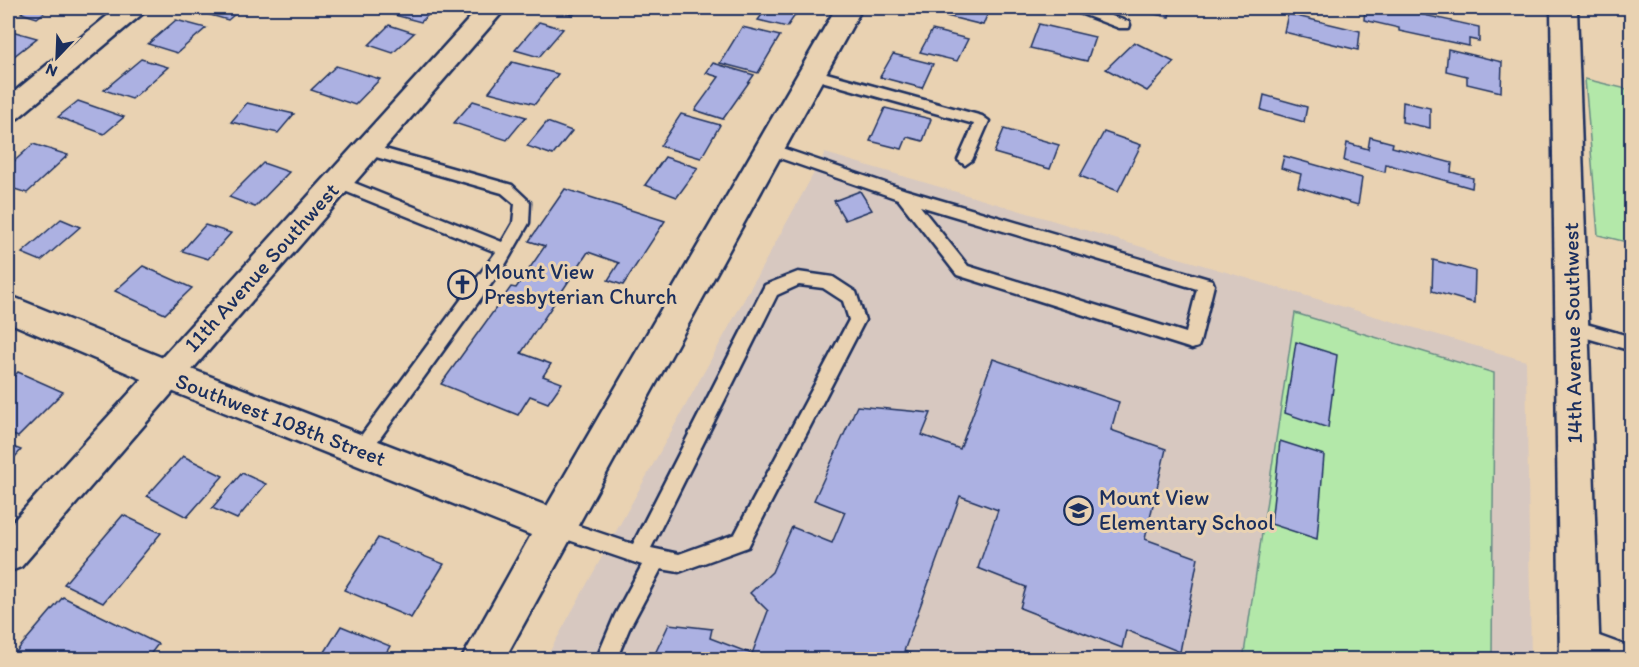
<svg xmlns="http://www.w3.org/2000/svg" width="1639" height="667" viewBox="0 0 1639 667" font-family="Itim,sans-serif">
<style>
.built{fill:#d7c8c0}
.green{fill:#b3e8a9;stroke:#678c84;stroke-width:1.5}
.building{fill:#acb1e2;stroke:#1b2f5e;stroke-width:1.5}
.lines{fill:none;stroke-linecap:round;stroke-linejoin:round}
.lane-casing{stroke:#1b2f5e;stroke-width:5}
.street-casing{stroke:#1b2f5e;stroke-width:5}
.secondary-casing{stroke:#1b2f5e;stroke-width:5}
.lane{fill:#e9d2b2;fill-rule:evenodd}
.street{fill:#e9d2b2;fill-rule:evenodd}
.secondary{fill:#e9d2b2;fill-rule:evenodd}
.labels{text-anchor:middle;stroke-width:6;stroke-linejoin:round;paint-order:stroke}
.street-label{font-size:22px;fill:#1b2f5e;stroke:#e9d2b2}
.poi-label{font-size:22px;fill:#1b2f5e;stroke:#e9d2b2;text-anchor:start}
</style>
<rect width="100%" height="100%" fill="#e9d2b2"/>
<filter id="ink" filterUnits="userSpaceOnUse"><feTurbulence type="fractalNoise" baseFrequency=".0167" numOctaves="2"/><feDisplacementMap in="SourceGraphic" scale="12" xChannelSelector="R" yChannelSelector="G"/><feConvolveMatrix kernelMatrix="1 2 1 2 8 2 1 2 1" color-interpolation-filters="sRGB"/></filter>
<g filter="url(#ink)">
<!-- built -->
<path class="built" d="M825,153L1526,361L1531,659L545,660Z"/>
<!-- green -->
<g class="green">
<path d="M1585,79L1631,90V243L1598,235Z"/>
<path d="M1295,313L1494,373L1492,659L1243,660Z"/>
</g>
<!-- building -->
<g class="building">
<path d="M28,8H50L37,18L21,13Z"/>
<path d="M210,8H242L228,20L203,13Z"/>
<path d="M368,8H435L421,22Z"/>
<path d="M546,8H580L573,15Z"/>
<path d="M767,8H800L787,27L758,20Z"/>
<path d="M936,8H990L983,25L934,13Z"/>
<path d="M1127,8H1171L1169,17Z"/>
<path d="M1365,8H1403L1419,11V14L1479,27V41L1469,39V46L1399,31V28L1364,20Z"/>
<path d="M1288,14L1360,31L1358,50L1284,32Z"/>
<path d="M176,20L206,28L177,53L148,44Z"/>
<path d="M539,22L563,29L539,57L515,50Z"/>
<path d="M1039,24L1095,37L1087,61L1030,48Z"/>
<path d="M389,25L414,33L393,53L369,45Z"/>
<path d="M742,27L780,36L758,73L720,63Z"/>
<path d="M8,30L37,38L9,60H8Z"/>
<path d="M932,30L968,39L957,61L920,52Z"/>
<path d="M1134,42L1174,62L1147,91L1106,69Z"/>
<path d="M1448,49L1502,62L1501,92L1467,84V76L1446,71Z"/>
<path d="M893,54L933,64L922,88L880,77Z"/>
<path d="M141,59L168,67L132,99L104,90Z"/>
<path d="M512,62L558,74L535,104L489,92Z"/>
<path d="M713,63L754,75L723,119L695,110L719,77L706,73Z"/>
<path d="M336,66L380,79L355,105L311,90Z"/>
<path d="M1264,95L1307,107L1304,122L1261,110Z"/>
<path d="M78,101L124,117L104,134L58,117Z"/>
<path d="M473,101L526,117L507,140L454,123Z"/>
<path d="M1403,102L1430,108V128L1402,122Z"/>
<path d="M247,103L294,114L278,133L231,122Z"/>
<path d="M885,108L931,119L923,141L907,137L902,149L870,141Z"/>
<path d="M681,114L720,125L701,158L660,146Z"/>
<path d="M547,122L572,131L553,155L527,146Z"/>
<path d="M1004,129L1059,145L1050,169L994,153Z"/>
<path d="M1104,132L1141,145L1118,191L1080,176Z"/>
<path d="M1370,137L1393,143L1392,147L1452,163L1451,172L1473,178L1472,188L1386,164L1385,172L1344,161L1347,143L1368,149Z"/>
<path d="M33,144L68,155L27,193L8,187V167Z"/>
<path d="M1284,156L1362,178L1358,205L1298,187L1301,174L1281,168Z"/>
<path d="M665,157L698,168L677,197L645,185Z"/>
<path d="M263,163L289,172L255,207L229,197Z"/>
<path d="M565,189L665,221L623,285L608,280L619,263L588,252L521,353L551,364L543,376L562,383L548,403L530,396L518,415L441,384L511,287L516,288L545,246L529,241Z"/>
<path d="M860,191L872,210L845,220L834,201Z"/>
<path d="M61,219L80,227L41,261L22,253Z"/>
<path d="M205,225L231,233L208,259L182,251Z"/>
<path d="M1433,260L1475,271L1474,303L1432,291Z"/>
<path d="M143,266L192,288L165,314L115,291Z"/>
<path d="M1296,342L1337,355L1328,428L1285,413Z"/>
<path d="M993,359L1119,402L1111,430L1166,449L1145,539L1198,558L1180,652L1126,630L1122,648L1020,608L1026,587L978,568L998,510L960,496L904,651L925,660H652L669,624L712,629L710,638L752,654L768,611L750,593L772,572L792,527L832,543L845,512L814,500L857,406L931,413L922,435L960,449Z"/>
<path d="M18,372L63,392L18,437L8,433V382Z"/>
<path d="M1280,441L1324,455L1317,539L1271,524Z"/>
<path d="M8,445L21,450L8,465Z"/>
<path d="M183,456L223,476L187,517L147,496Z"/>
<path d="M242,473L266,484L237,519L212,508Z"/>
<path d="M123,515L161,533L103,603L64,584Z"/>
<path d="M378,538L444,564L411,618L344,590Z"/>
<path d="M63,597L158,644L146,660L120,657L119,660H9Z"/>
<path d="M341,626L390,646L382,660H320Z"/>
</g>
<g class="lines">
<defs>
<g id="lane">
<path d="M1072,8H1089L1129,22L1130,25L1129,28H1119L1074,11Z"/>
<path d="M812,69L982,116L989,121L972,160L965,165L958,160L974,124L807,77L805,74Z"/>
<path d="M367,144L512,185L530,202L529,223L505,265L367,456L361,458L355,456L352,450L355,444L496,252L332,186L330,182L332,178H342L502,242L513,223L515,204L502,193L362,153L360,149L362,145Z"/>
<path d="M770,144L906,190L1212,280L1214,285L1200,342L1198,347L1192,349L957,275L898,199L765,153L763,149ZM920,206L1197,289L1186,333L968,266Z"/>
<path d="M798,272L833,277L856,292L865,320L748,547L679,572L661,569L629,629L616,660H596L615,615L642,565L548,533L546,527L548,521L555,518L633,544L765,285ZM799,285L823,288L843,301L849,320L735,534L679,554L651,548L777,295Z"/>
<path d="M1572,320L1632,337V351L1566,332L1564,327L1566,322Z"/>
<path d="M1580,629L1632,648V660H1608L1573,646L1570,639L1573,632Z"/>
</g>
<g id="street">
<path d="M117,8H146L142,14L18,118L8,121V97Z"/>
<path d="M479,8H506L21,567L8,572V527Z"/>
<path d="M1551,8H1577L1600,660H1560Z"/>
</g>
<path id="secondary" d="M836,8H862L504,660H461L531,535L154,384L8,322V295L178,364L547,506Z"/>
</defs>
<!-- lane casing -->
<use href="#lane" class="lane-casing"/>
<!-- street casing -->
<use href="#street" class="street-casing"/>
<!-- secondary casing -->
<use href="#secondary" class="secondary-casing"/>
<!-- lane -->
<use href="#lane" class="lane"/>
<!-- street -->
<use href="#street" class="street"/>
<!-- secondary -->
<use href="#secondary" class="secondary"/>
</g>
</g>
<!-- icons -->
<defs>
<symbol id="church-ring" viewBox="-11 -11 22 22"><circle r="9.5" fill="#e9d2b2" stroke="#1b2f5e" stroke-width="1.5"/><path d="M-1.2-6h2.4v3.5h3.3v2.4h-3.3V6h-2.4V-.1h-3.3v-2.4h3.3Z" fill="#1b2f5e"/></symbol>
<symbol id="school-ring" viewBox="-11 -11 22 22"><circle r="9.5" fill="#e9d2b2" stroke="#1b2f5e" stroke-width="1.5"/><path d="M0-5L7-2L0 1L-7-2ZM-4 1L0 2.5L4 1V4Q0 6-4 4Z" fill="#1b2f5e"/></symbol>
</defs>
<g fill-rule="evenodd">
<use href="#church-ring" x="446" y="268" width="33" height="33"/>
<use href="#school-ring" x="1062" y="494" width="33" height="33"/>
</g>
<g class="labels">
<!-- street labels -->
<g class="street-label">
<text transform="translate(261 267) rotate(-48)" y="8">11th Avenue Southwest</text>
<text transform="translate(1572 333) rotate(-91)" y="8">14th Avenue Southwest</text>
<text transform="translate(281 419) rotate(21)" y="8">Southwest 108th Street</text>
</g>
<!-- poi labels -->
<g class="poi-label">
<text x="484" y="279">Mount View<tspan x="484" dy="25">Presbyterian Church</tspan></text>
<text x="1099" y="505">Mount View<tspan x="1099" dy="25">Elementary School</tspan></text>
</g>
</g>
<!-- margin -->
<rect width="1639" height="667" fill="none" stroke="#e9d2b2" stroke-width="30"/>
<rect x="15" y="15" width="1609" height="637" fill="none" stroke="#1b2f5e" stroke-width="2" filter="url(#ink)"/>
<!-- north arrow -->
<g transform="translate(57 57) rotate(203)" stroke="#e9d2b2" stroke-width="4.5" paint-order="stroke">
<path d="M0-4.5L10 22L0 15L-10 22Z" fill="#1b2f5e"/>
<text y="-9" font-size="16" font-weight="bold" text-anchor="middle" fill="#1b2f5e">N</text>
</g>
</svg>
